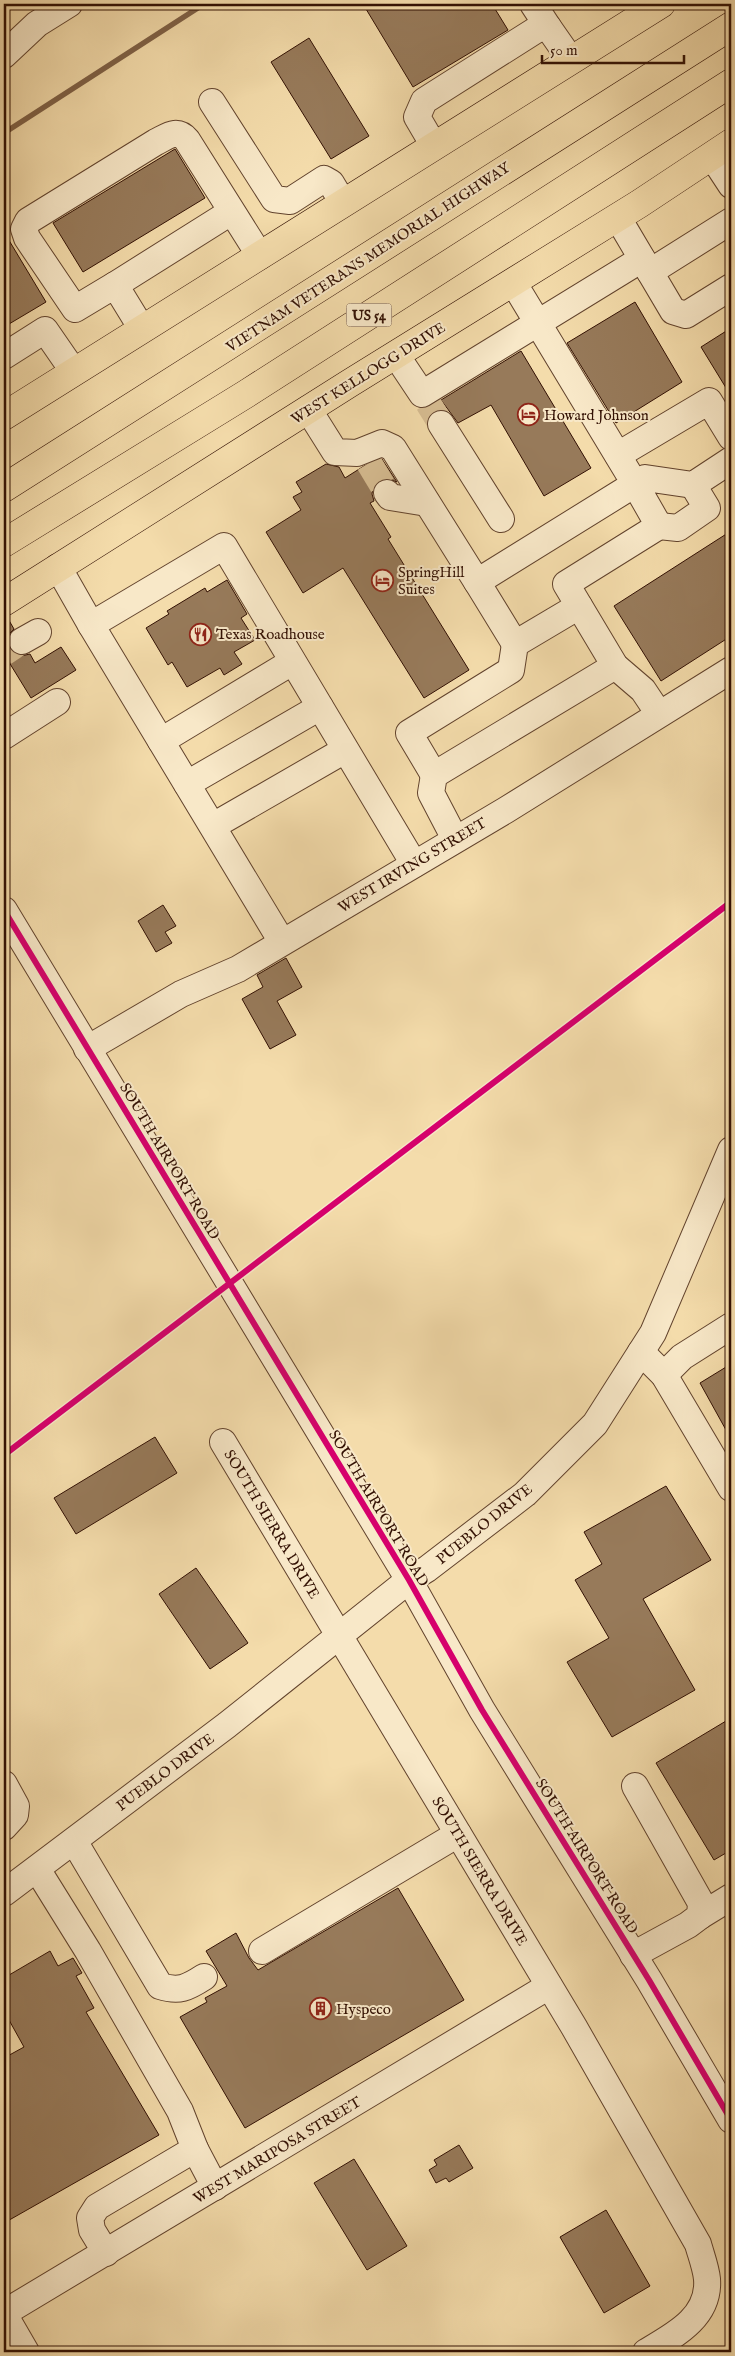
<svg xmlns="http://www.w3.org/2000/svg" width="735" height="2356" viewBox="0 0 735 2356" font-family="'IM FELL English',serif">
<style>
.lines{fill:none;stroke-linecap:round;stroke-linejoin:round}
.stream{stroke:#7f6146;stroke-width:5.5}
.building{fill:#977a5a;stroke:#321003}
.minor-tunnel{stroke:#d7bd92;stroke-width:26;stroke-dasharray:26 13;stroke-linecap:butt}
.minor-casing{stroke:#62432d;stroke-width:28}
.major-casing{stroke:#321003;stroke-width:29}
.highway-casing{stroke:#321003;stroke-width:29}
.minor{stroke:#f8e8c8;stroke-width:26}
.major{stroke:#f4dcab;stroke-width:28}
.highway{stroke:#f4dcab;stroke-width:28}
.cycleway-casing{stroke:#f8e8c8;stroke-width:9}
.cycleway{stroke:#d6006c;stroke-width:6}
.labels{text-anchor:middle;stroke-width:4;stroke-linejoin:round;paint-order:stroke}
.shield{fill:#f8e8c8;stroke:#6d513e;stroke-width:1}
.shield-label{font-size:14px;font-weight:bold;fill:#321003}
.street-label{font-size:15px;fill:#321003;stroke:#f8e8c8}
.poi-label{font-size:15px;fill:#321003;stroke:#f8e8c8;text-anchor:start}
</style>
<rect width="100%" height="100%" fill="#f4dcab"/>
<filter id="stains"><feTurbulence type="fractalNoise" baseFrequency=".004" numOctaves="4"/><feColorMatrix values="0 0 0 0 .2 0 0 0 0 .09 0 0 0 0 .02 0 0 0 .5 -.17"/></filter>
<radialGradient id="worn" r=".72"><stop offset=".6" stop-color="#630" stop-opacity="0"/><stop offset="1" stop-color="#630" stop-opacity=".3"/></radialGradient>
<g class="lines">
<!-- stream -->
<path class="stream" d="M4,133L204,4"/>
</g>
<!-- building -->
<g class="building">
<path d="M363,4H492L508,30L413,87Z"/>
<path d="M309,38L369,136L331,159L271,62Z"/>
<path d="M175,149L205,198L83,272L53,223Z"/>
<path d="M4,232L46,302L4,327Z"/>
<path d="M635,302L682,382L616,423L567,343Z"/>
<path d="M731,328V396L701,347Z"/>
<path d="M521,351L591,468L544,496L491,405L458,423L441,400Z"/>
<path d="M382,459L397,482L386,478L378,481L373,488L372,494L374,501L370,503L391,537L388,539L469,670L424,698L343,568L303,593L266,532L301,510L293,497L302,492L296,482L326,464L339,467L345,478L364,466Z"/>
<path d="M731,531V636L661,681L614,606Z"/>
<path d="M227,580L247,614L241,618L255,640L234,652L242,664L224,675L220,668L187,687L172,662L168,665L146,628L169,614L167,611L205,588L207,592Z"/>
<path d="M4,617H7L14,629L9,634L7,641L9,649L14,654L21,656L30,654L35,663L61,647L76,670L31,698L4,654Z"/>
<path d="M163,905L176,926L165,932L172,943L156,952L138,921Z"/>
<path d="M286,958L302,987L277,1001L296,1035L270,1049L242,999L263,987L257,975Z"/>
<path d="M731,1364V1439L700,1383Z"/>
<path d="M155,1437L177,1473L76,1534L54,1498Z"/>
<path d="M666,1486L711,1560L643,1599L695,1690L612,1737L567,1662L609,1638L575,1580L602,1564L584,1532Z"/>
<path d="M196,1568L248,1643L210,1669L159,1594Z"/>
<path d="M731,1718V1850L714,1860L656,1763Z"/>
<path d="M398,1888L464,2000L245,2128L180,2017L207,2002L205,1998L227,1986L206,1951L236,1933L249,1958L258,1970Z"/>
<path d="M50,1951L58,1966L73,1958L82,1973L76,1976L94,2008L86,2012L159,2135L4,2223V2058L24,2047L4,2011V1978Z"/>
<path d="M459,2145L473,2168L449,2182L446,2178L436,2183L429,2170L437,2165L434,2160Z"/>
<path d="M354,2159L407,2246L367,2270L314,2183Z"/>
<path d="M606,2210L650,2286L604,2313L560,2237Z"/>
</g>
<g class="lines">
<!-- minor-tunnel -->
<g class="minor-tunnel">
<path d="M428,403L441,424"/>
<path d="M369,463L387,493"/>
<path d="M4,653L22,641"/>
</g>
<defs>
<g id="minor">
<path d="M533,4L548,27"/>
<path d="M4,55L37,24L69,4"/>
<path d="M212,102L274,199L290,201L324,179L331,183L343,203"/>
<path d="M434,146L417,117L424,101L536,30L548,27L571,60"/>
<path d="M712,156L731,185"/>
<path d="M618,218L673,311L686,315L731,287"/>
<path d="M650,272L731,221"/>
<path d="M115,285L231,212"/>
<path d="M142,329L115,285L75,309L27,238L24,229L28,221L156,142C168,136 177,128 187,140L260,256"/>
<path d="M396,355L422,394L642,259"/>
<path d="M4,356L45,330L74,372"/>
<path d="M308,409L335,452L357,453L382,443L393,448L477,582L635,484L513,282"/>
<path d="M441,424L501,519"/>
<path d="M618,455L709,401L731,437"/>
<path d="M387,493L390,497L427,503"/>
<path d="M659,526L678,528L707,508L693,485"/>
<path d="M58,567L91,625L224,546L414,864"/>
<path d="M477,582L515,644"/>
<path d="M91,625L282,942"/>
<path d="M22,641L38,632"/>
<path d="M659,714L643,690L615,666L566,584L659,526L635,484L645,478L693,485L731,460"/>
<path d="M4,736L57,702"/>
<path d="M161,741L292,662"/>
<path d="M434,775L409,733L511,670L515,644L579,606"/>
<path d="M187,784L320,707"/>
<path d="M213,826L345,750"/>
<path d="M455,839L431,793L434,775L615,666"/>
<path d="M4,910L409,1580L482,1710L649,1980L731,2120"/>
<path d="M87,1049L181,994L238,969L506,810L731,670"/>
<path d="M641,1352L664,1375L731,1488"/>
<path d="M664,1375L682,1357L731,1326"/>
<path d="M223,1442L574,2027L698,2244C701,2255 706,2268 707,2279C710,2317 675,2335 646,2352"/>
<path d="M4,1784L16,1806L15,1815L4,1827"/>
<path d="M74,1841L160,1986C179,1992 187,1988 204,1977"/>
<path d="M37,1869L88,1951L180,2111L195,2149L215,2187"/>
<path d="M4,1893L227,1725L409,1580L427,1569L525,1494L595,1424L653,1333L731,1150"/>
<path d="M700,1916L731,1897"/>
<path d="M262,1951L458,1834"/>
<path d="M633,1955L688,1925L700,1916L701,1903L635,1786"/>
<path d="M106,2253L92,2230L90,2218L97,2207L195,2149"/>
<path d="M4,2313L549,1986"/>
<path d="M4,2314L26,2352"/>
</g>
<g id="major">
<path d="M4,416L661,4"/>
<path d="M4,602L350,383L639,204L731,143"/>
</g>
<g id="highway">
<path d="M4,488L731,26"/>
<path d="M4,543L246,394L731,83"/>
</g>
</defs>
<!-- minor casing -->
<use href="#minor" class="minor-casing"/>
<!-- major casing -->
<use href="#major" class="major-casing"/>
<!-- highway casing -->
<use href="#highway" class="highway-casing"/>
<!-- minor -->
<use href="#minor" class="minor"/>
<!-- major -->
<use href="#major" class="major"/>
<!-- highway -->
<use href="#highway" class="highway"/>
<defs>
<g id="cycleway">
<path d="M4,910L409,1580L482,1710L649,1980L731,2120"/>
<path d="M4,1455L731,902"/>
</g>
</defs>
<!-- cycleway casing -->
<use href="#cycleway" class="cycleway-casing"/>
<!-- cycleway -->
<use href="#cycleway" class="cycleway"/>
</g>
<!-- icons -->
<defs>
<symbol id="hotel-ring" viewBox="-11 -11 22 22"><circle r="9.5" fill="#f8e8c8" stroke="#8f2418" stroke-width="1.5"/><path d="M-6-4.5h1.5V1H6V5H4.5V3h-9V5H-6ZM-4 0a1.8 1.8 0 1 1 3.6 0ZM.5 0V-2.5h3Q6-2.5 6 0Z" fill="#8f2418"/></symbol>
<symbol id="restaurant-ring" viewBox="-11 -11 22 22"><circle r="9.5" fill="#f8e8c8" stroke="#8f2418" stroke-width="1.5"/><path d="M-5-6h1v4h1v-4h1v4h1v-4h1v5L-1.5 .5V6h-2V.5L-5-1ZM5-6V6H3V1.5H1.5Q1.5-4 5-6Z" fill="#8f2418"/></symbol>
<symbol id="building-ring" viewBox="-11 -11 22 22"><circle r="9.5" fill="#f8e8c8" stroke="#8f2418" stroke-width="1.5"/><path d="M-4-6H4V6H1V3H-1V6H-4ZM-2.5-4.3h1.7v1.8h-1.7ZM.8-4.3h1.7v1.8H.8ZM-2.5-1h1.7V.8h-1.7ZM.8-1h1.7V.8H.8Z" fill="#8f2418"/></symbol>
</defs>
<g fill-rule="evenodd">
<use href="#hotel-ring" x="516" y="402" width="25" height="25"/>
<use href="#hotel-ring" x="370" y="568" width="25" height="25"/>
<use href="#restaurant-ring" x="188" y="622" width="25" height="25"/>
<use href="#building-ring" x="308" y="1996" width="25" height="25"/>
</g>
<g class="labels">
<!-- shield labels -->
<rect class="shield" x="346.5" y="303.5" width="45" height="23" rx="4"/>
<g class="shield-label">
<text x="369" y="320">US 54</text>
</g>
<!-- street labels -->
<g class="street-label">
<text transform="translate(368 257) rotate(-33)" y="5">VIETNAM VETERANS MEMORIAL HIGHWAY</text>
<text transform="translate(368 373) rotate(-32)" y="5">WEST KELLOGG DRIVE</text>
<text transform="translate(412 865) rotate(-31)" y="5">WEST IRVING STREET</text>
<text transform="translate(170 1161) rotate(59)" y="5">SOUTH AIRPORT ROAD</text>
<text transform="translate(379 1508) rotate(59)" y="5">SOUTH AIRPORT ROAD</text>
<text transform="translate(272 1524) rotate(59)" y="5">SOUTH SIERRA DRIVE</text>
<text transform="translate(484 1524) rotate(-39)" y="5">PUEBLO DRIVE</text>
<text transform="translate(165 1772) rotate(-37)" y="5">PUEBLO DRIVE</text>
<text transform="translate(587 1856) rotate(58)" y="5">SOUTH AIRPORT ROAD</text>
<text transform="translate(480 1871) rotate(59)" y="5">SOUTH SIERRA DRIVE</text>
<text transform="translate(277 2150) rotate(-31)" y="5">WEST MARIPOSA STREET</text>
</g>
<!-- poi labels -->
<g class="poi-label">
<text x="544" y="420">Howard Johnson</text>
<text x="398" y="577">SpringHill<tspan x="398" dy="17">Suites</tspan></text>
<text x="216" y="639">Texas Roadhouse</text>
<text x="336" y="2014">Hyspeco</text>
</g>
</g>
<!-- margin -->
<rect width="735" height="2356" fill="none" stroke="#f4dcab" stroke-width="20"/>
<rect x="5" y="5" width="725" height="2346" fill="none" stroke="#321003" stroke-width="2.5"/>
<rect x="10" y="10" width="715" height="2336" fill="none" stroke="#321003"/>
<!-- scale -->
<path d="M542 55v8h142v-8" fill="none" stroke="#321003" stroke-width="2.5"/>
<text x="550" y="55" font-size="15" fill="#321003" stroke="#f8e8c8" stroke-width="4" paint-order="stroke">50 m</text>
<rect width="100%" height="100%" filter="url(#stains)"/>
<rect width="100%" height="100%" fill="url(#worn)"/>
</svg>
